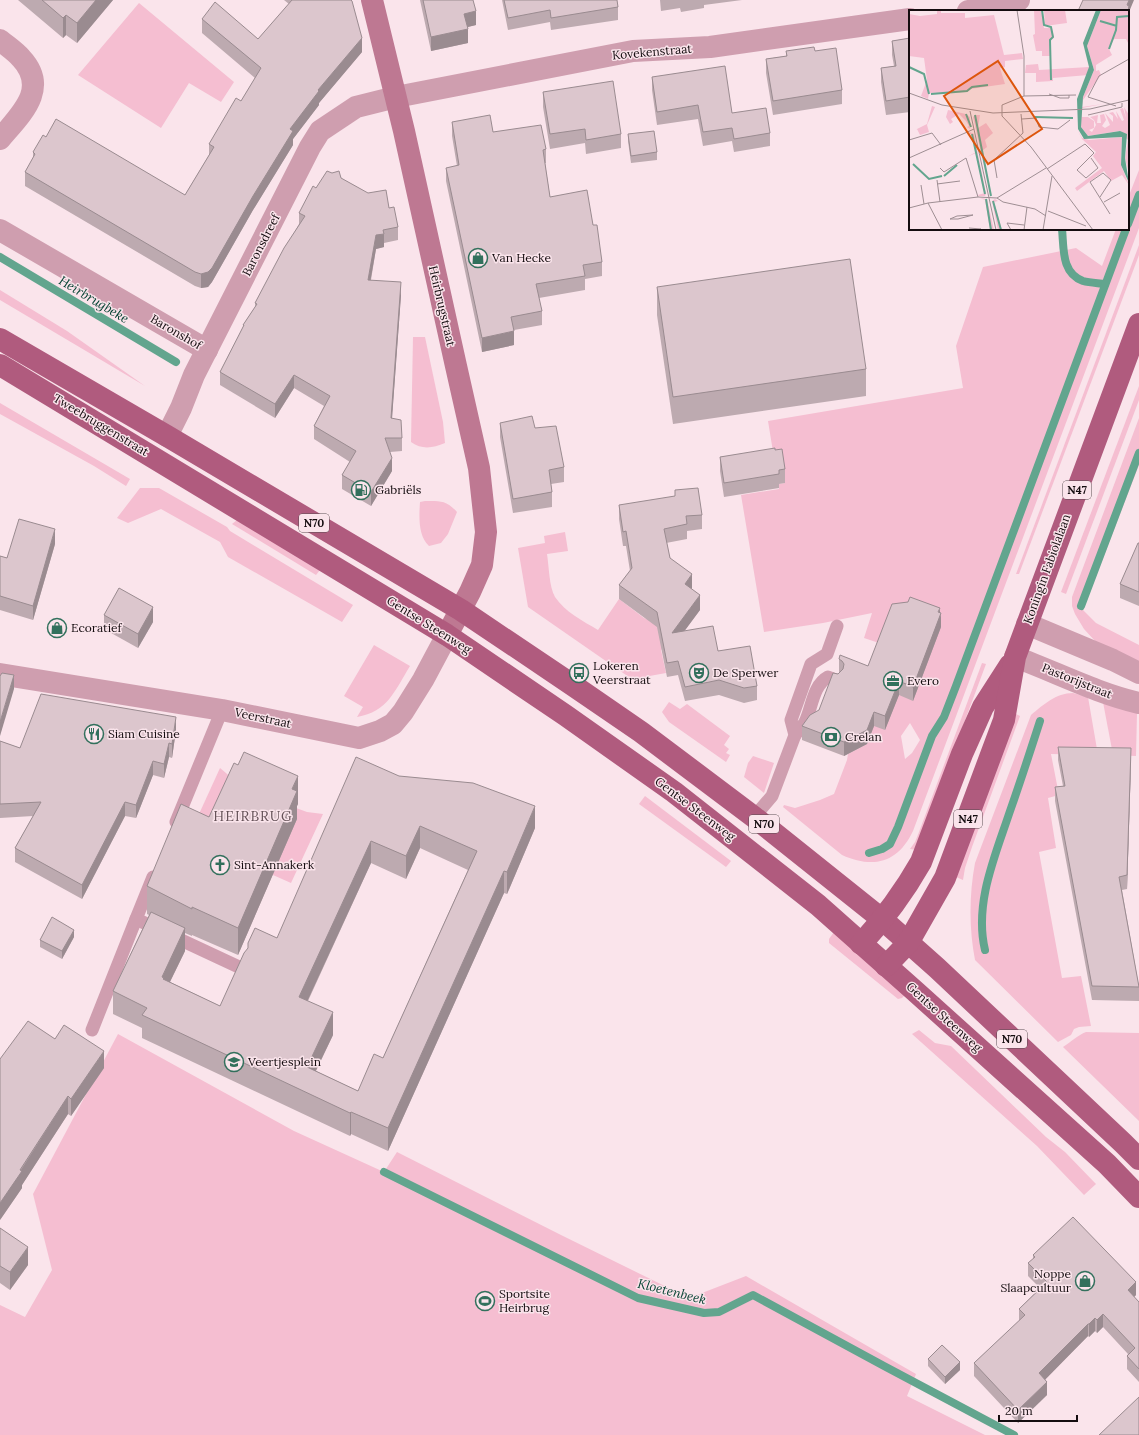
<svg xmlns="http://www.w3.org/2000/svg" width="1139" height="1435" viewBox="0 0 1139 1435" font-family="Lora,serif">
<style>
.green{fill:#f5bed1;fill-rule:evenodd}
.lines{fill:none;stroke-linecap:round;stroke-linejoin:round}
.stream{stroke:#62a58e;stroke-width:8}
.lane{stroke:#cf9eaf;stroke-width:13}
.street{stroke:#cf9eaf;stroke-width:22}
.secondary{stroke:#be7892;stroke-width:22}
.primary{stroke:#b05b7e;stroke-width:22}
.wall{fill:#bdaab0;fill-rule:evenodd}
.shaded-wall{fill:#9a8b90}
.building{fill:#dcc6cd;stroke:#9a8b90;fill-rule:evenodd}
.labels{text-anchor:middle;stroke-width:3;stroke-linejoin:round;paint-order:stroke}
.shield{fill:#fae4eb;stroke:#594d51;stroke-width:1}
.shield-label{font-size:11px;font-weight:bold;fill:#140c0f}
.street-label{font-size:12px;fill:#140c0f;stroke:#fae4eb}
.poi-label{font-size:12px;fill:#140c0f;stroke:#fae4eb;text-anchor:start}
.water-label{font-size:13px;font-style:italic;fill:#013f2f;stroke:#fae4eb}
.quarter-label{font-size:14px;letter-spacing:1px;fill:#655258;stroke:#fae4eb}
.inset-river{fill:none;stroke:#62a58e;stroke-width:2}
.inset-road{fill:none;stroke:#9e8e93;stroke-width:1}
.view{fill:#dd550c;fill-opacity:0.15;stroke:#dd550c;stroke-width:2}
.inset-edge{fill:none;stroke:#140c0f;stroke-width:2}
</style>
<rect width="100%" height="100%" fill="#fae4eb"/>
<!-- green -->
<g class="green">
<path d="M139,3L234,82L221,102L189,83L161,128L78,75Z"/>
<path d="M1139,170V228L913,831C898,863 873,869 842,855L783,807L784,805L795,808L820,800L834,794L847,760L848,754L865,745L873,724L882,644L864,638L872,613L823,623L764,632L741,495L779,489V484L785,483L782,464H775L768,421L963,388L956,346L983,267L1076,248L1102,266L1116,229H1128V198ZM910,723L920,740L912,753L905,759L901,736Z"/>
<path d="M1139,245V255L1019,574H1016Z"/>
<path d="M0,290L67,331L145,386L0,300Z"/>
<path d="M413,337H425L443,422L445,443C433,448 422,450 411,442Z"/>
<path d="M1139,386V400L1066,594L1061,592Z"/>
<path d="M0,403L130,479L126,486L94,466L0,414Z"/>
<path d="M1139,418V465L1083,610L1096,623L1139,645V664L1096,642L1084,629L1075,614L1072,606V597Z"/>
<path d="M140,488H159L227,527L230,531L353,605L342,622L228,557L220,542L161,509L128,523L117,518Z"/>
<path d="M425,501C440,501 446,500 457,512L448,534L441,543L429,546C418,536 419,516 420,502Z"/>
<path d="M237,520L320,570L316,575L232,524Z"/>
<path d="M565,532L568,551L547,554C549,566 549,587 555,597C565,612 583,621 598,630L619,599L644,618L682,634L661,650L666,673L644,677L639,684L528,607L518,548L545,543L544,536Z"/>
<path d="M374,645L410,666C395,690 388,712 357,717L363,707L344,696Z"/>
<path d="M982,663L986,664L926,825L916,850L910,849L915,842L919,832Z"/>
<path d="M1073,693L1088,697L1098,755L1051,754L1059,795L1048,798L1056,848L1039,852L1062,978L1081,976L1091,1026L1079,1027L1074,1029L1071,1035L1058,1042L975,960C969,929 969,895 975,863L1031,715C1043,705 1056,693 1073,693Z"/>
<path d="M669,702L680,709L687,704L730,736L724,745L729,749L726,753L730,755L726,762L669,722L662,712Z"/>
<path d="M1103,702L1137,713L1136,756L1113,755Z"/>
<path d="M1016,714L1020,716L972,847L965,868L963,880L956,877Z"/>
<path d="M753,756L774,763L764,793L744,777L748,763Z"/>
<path d="M220,768L233,779L240,798L189,836Z"/>
<path d="M645,796L731,861L726,867L639,804Z"/>
<path d="M296,808L307,812L323,814L291,883L264,871Z"/>
<path d="M834,932L906,994L902,998L898,999L829,943V939Z"/>
<path d="M919,1030L935,1043L951,1046L1046,1137L1065,1152L1096,1184L1084,1195L1037,1146L912,1034Z"/>
<path d="M1086,1032L1139,1033V1121L1063,1047C1071,1042 1078,1035 1086,1032Z"/>
<path d="M118,1034L294,1131L384,1172L397,1152L561,1235L689,1298L746,1276L916,1374L907,1396L985,1435H0V1305L25,1317L52,1270L33,1194Z"/>
</g>
<g class="lines">
<!-- stream -->
<g class="stream">
<path d="M1128,224L1139,195"/>
<path d="M1062,229C1064,248 1061,273 1083,281C1090,283 1098,283 1105,284"/>
<path d="M0,257L176,362"/>
<path d="M1081,606L1139,453"/>
<path d="M869,853L882,849L890,844L898,827L932,736L944,717L956,686L1126,229"/>
<path d="M985,950C974,904 995,856 1009,814C1020,783 1030,752 1040,721"/>
<path d="M384,1172L638,1298L704,1313L719,1312L753,1295L884,1366L1014,1435"/>
</g>
<!-- lane -->
<g class="lane">
<path d="M795,735C798,731 802,727 805,722C812,708 813,685 828,677L836,680"/>
<path d="M754,817L772,796L795,735L791,720L811,664L827,654L837,626"/>
<path d="M176,822L222,710"/>
<path d="M153,877L136,919L241,968"/>
<path d="M92,1030L136,919"/>
</g>
<!-- street -->
<g class="street">
<path d="M968,11L1014,4L1019,0"/>
<path d="M0,40C7,46 15,51 21,58C50,89 20,115 0,139"/>
<path d="M0,230L207,350"/>
<path d="M167,436L181,408L194,375L310,147L320,131L356,107L396,97L633,51L710,47L910,19"/>
<path d="M1027,624L1113,660L1139,673"/>
<path d="M1015,657C1056,672 1096,693 1139,703"/>
<path d="M0,674L222,710L359,738L380,731L393,724L403,712L423,680L447,635"/>
</g>
<!-- secondary -->
<path class="secondary" d="M372,0L404,131L456,366L479,468L486,532L482,565L470,592L447,635"/>
<!-- primary -->
<g class="primary">
<path d="M0,339L167,436L461,610L574,686L641,732L754,817L883,920L937,968L1123,1143L1139,1159"/>
<path d="M0,365L447,635L565,715L674,792L818,905L916,992L1107,1164L1139,1197"/>
<path d="M861,944C884,919 904,892 921,862L962,754L983,707L1010,665"/>
<path d="M886,966L908,943L945,878L1004,720L1015,657L1139,324"/>
</g>
</g>
<!-- wall -->
<g class="wall">
<path d="M18,0H113L77,43L66,35L63,38Z"/>
<path d="M284,0H351L362,52L319,103V105L293,139V145L253,210L212,282L208,287L201,288L195,286L25,186V172L33,158V152L185,195L209,155V144L241,101L255,78L202,33V19L258,39L289,4Z"/>
<path d="M420,0H473L476,25L467,27L468,43L431,51Z"/>
<path d="M502,0H617L618,7V20L551,30L550,22L508,30Z"/>
<path d="M660,0H742L704,5V8L681,12L680,8L661,11Z"/>
<path d="M910,38V112L886,115L881,82V68L894,66L892,55V41Z"/>
<path d="M786,51H815L842,90V104L773,115L766,73V59L786,56Z"/>
<path d="M652,77L732,113L770,133V146L734,152L732,141L703,146L698,119L657,125L652,90Z"/>
<path d="M543,92L621,134V148L586,154L585,143L550,149L543,107Z"/>
<path d="M452,122L493,132L546,149V163H545L550,197L593,225L602,262V276L585,279V290L539,298L542,311V325L514,330V345L482,352L446,181V168L457,166L452,136Z"/>
<path d="M628,134L657,152V160L631,163L628,141Z"/>
<path d="M341,178L389,208L398,227V240L384,243V247L376,249L371,280L401,295L392,418L402,438V451L390,452L392,471L371,506L342,489V475L350,462L314,439V426L324,406L294,388L275,418L220,385V372L243,327V325L255,307V303L299,224V213L316,188Z"/>
<path d="M657,287L866,369V396L673,424L657,315Z"/>
<path d="M500,423L535,428L564,467V482L551,484L552,492V507L513,513L500,437Z"/>
<path d="M775,450L785,469V483L779,484V488L724,497L720,471V457Z"/>
<path d="M619,505L702,515V529L687,531V539L666,543L670,558L692,588V589L700,610L684,631L718,651L757,686V700L744,703L719,695L685,701L678,675L667,677L657,627L619,599V585L630,571L626,546H623L619,519Z"/>
<path d="M1139,543V606L1120,598V584Z"/>
<path d="M55,544L33,620L0,610V556L7,558Z"/>
<path d="M940,613L941,627L913,701L899,695L885,730L874,726L867,744L844,756L802,740V726L819,710L838,674L839,673V659L868,666Z"/>
<path d="M104,615L153,622L138,648L104,629Z"/>
<path d="M176,730L172,758L169,757L164,778L153,775L136,818L125,816L82,899L15,862V848L33,816L0,818V741L20,748Z"/>
<path d="M1058,747L1131,762L1127,889L1122,890L1139,987V1001L1092,1000L1055,801V787L1063,786L1058,760Z"/>
<path d="M399,776L535,828L507,894L504,893L388,1151L351,1134L350,1136L142,1038V1028L113,1014V991L149,915L147,914V886L209,817L298,804L297,806V819L238,955L192,935V936L185,933V951L170,982L220,1006L277,938ZM420,848L468,870L383,1058L358,1091L316,1071L333,1035L308,1001L371,863L406,879Z"/>
<path d="M74,937L62,959L40,947V940Z"/>
<path d="M55,1039L104,1068L71,1116L68,1114L22,1185V1188L0,1220Z"/>
<path d="M0,1228L28,1265L10,1290L0,1283Z"/>
<path d="M1033,1255L1136,1295L1134,1297L1139,1302V1382L1127,1369V1356L1128,1354L1103,1327L1097,1333L1095,1331L1089,1337L1088,1336L1045,1379L1047,1395L1018,1423L974,1376V1363L1019,1321V1309L1040,1288L1028,1276V1263L1033,1259Z"/>
<path d="M928,1359L960,1370L945,1384L928,1366Z"/>
</g>
<!-- shaded-wall -->
<g class="shaded-wall">
<path d="M96,0H113L77,43V23Z"/>
<path d="M1129,0H1134L1129,12V19L1128,23V11H1127V5Z"/>
<path d="M476,11V25L464,28V14Z"/>
<path d="M66,15V35L63,38V18Z"/>
<path d="M468,29V43L431,51V37Z"/>
<path d="M362,38V52L319,103V105L293,139V145L253,210L212,282L208,287L201,288V274L290,129L318,90Z"/>
<path d="M384,234V247L376,249L368,294V280L376,235Z"/>
<path d="M401,282V295L391,432V418Z"/>
<path d="M514,331V345L482,352V338Z"/>
<path d="M294,375V388L275,418V404Z"/>
<path d="M392,458V471L371,506V492Z"/>
<path d="M55,529V544L33,620V606Z"/>
<path d="M692,574V588L685,598V584Z"/>
<path d="M700,595V610L672,648V633Z"/>
<path d="M153,607V622L138,648V634Z"/>
<path d="M940,608V617L941,613V627L913,701V687Z"/>
<path d="M14,675V689L0,736V722Z"/>
<path d="M899,681V695L885,730V716Z"/>
<path d="M874,712V726L867,744L844,756V742Z"/>
<path d="M176,717V730L172,758V744Z"/>
<path d="M169,743V757L164,778V764Z"/>
<path d="M1131,748V762L1127,889V875Z"/>
<path d="M153,761V775L136,818V805Z"/>
<path d="M298,776V804L297,806V819L238,955V928L292,789Z"/>
<path d="M125,802V816L82,899V885Z"/>
<path d="M535,806V828L507,894V872Z"/>
<path d="M420,826V848L406,879V856Z"/>
<path d="M371,841V863L299,1019V997Z"/>
<path d="M504,871V893L388,1151V1128Z"/>
<path d="M185,928V951L164,994L162,977Z"/>
<path d="M74,930V937L62,959V951Z"/>
<path d="M333,1012V1035L307,1089V1067Z"/>
<path d="M104,1051V1068L71,1116V1099Z"/>
<path d="M68,1096V1114L22,1185V1188L0,1220V1203Z"/>
<path d="M351,1112V1134L350,1136V1113Z"/>
<path d="M28,1247V1265L10,1290V1272Z"/>
<path d="M1136,1282V1295L1128,1303V1290Z"/>
<path d="M1103,1314V1327L1097,1333V1320Z"/>
<path d="M1095,1318V1331L1089,1337V1324Z"/>
<path d="M1088,1324V1336L1039,1386V1373Z"/>
<path d="M960,1362V1370L945,1384V1377Z"/>
<path d="M1047,1382V1395L1018,1423V1410Z"/>
</g>
<!-- building -->
<g class="building">
<path d="M42,0H96L77,23L66,15L63,18Z"/>
<path d="M292,0H351L352,1L362,38L318,90L319,91L290,129L293,131L253,196L212,268L208,272L201,274L195,272L25,172L35,154L33,152L43,135L46,137L56,119L185,195L214,147L209,144L236,98L241,101L261,68L202,19L215,2L258,39Z"/>
<path d="M423,0H473L476,11L464,14L468,29L431,37Z"/>
<path d="M504,0H617L618,7L551,18L550,10L508,18Z"/>
<path d="M1083,0H1129L1127,5L1129,6L1128,11H1078Z"/>
<path d="M910,38V97L886,101L881,68L896,66L892,41Z"/>
<path d="M814,47L815,51L836,48L842,90L773,101L766,59L787,56L786,51Z"/>
<path d="M725,66L732,113L766,108L770,133L734,139L732,128L703,132L698,105L657,112L652,77Z"/>
<path d="M613,81L621,134L586,140L585,129L550,134L543,92Z"/>
<path d="M490,115L493,132L541,125L546,149L543,150L550,197L587,190L593,225H597L602,262L583,265L585,276L536,284L542,311L511,317L514,331L482,338L446,168L459,165L452,122Z"/>
<path d="M654,131L657,152L631,156L628,134Z"/>
<path d="M327,171L332,173L339,171L341,178L368,193L386,190L389,208L394,207L398,227L383,230L384,234L376,235L368,280L401,282L391,418L401,420L402,438H385L392,458L371,492L342,475L356,451L314,426L330,396L294,375L275,404L220,372L244,325H243L257,304L255,303L284,248L305,216L299,213L313,186L316,188Z"/>
<path d="M850,259L866,369L673,397L657,287Z"/>
<path d="M532,416L535,428L556,426L564,467L549,470L552,492L513,499L500,423Z"/>
<path d="M775,448V450L782,449L785,469L779,470V474L724,483L720,457Z"/>
<path d="M698,488L702,515L686,516L687,524L664,529L670,558L692,574L685,584L700,595L672,633L713,626L718,651L750,646L757,686L744,688L719,680L685,687L678,661L667,663L657,612L619,585L632,568L626,531L623,532L619,505L675,496V490Z"/>
<path d="M19,519L55,529L33,606L0,596V556L7,558Z"/>
<path d="M1138,543H1139V592L1120,584Z"/>
<path d="M119,588L153,607L138,634L104,615Z"/>
<path d="M910,597L940,608L938,612L941,613L913,687L899,681L885,716L874,712L867,730L844,742L802,726L810,715L819,710L833,673L838,674L843,669L844,664L842,661L839,659L840,655L868,666L892,604L908,602Z"/>
<path d="M2,673L14,675L0,722V676Z"/>
<path d="M41,694L176,717L172,744L169,743L164,764L153,761L136,805L125,802L82,885L15,848L41,802L0,804V741L20,748Z"/>
<path d="M1058,747L1131,748L1127,875L1119,877L1139,987L1092,986L1055,787L1065,786Z"/>
<path d="M244,752L298,776L292,789L297,791L238,928L192,907V909L147,886L181,804L209,817L234,763L238,765Z"/>
<path d="M356,757L399,776L473,783L535,806L507,872L504,871L388,1128L351,1112L350,1113L142,1015L147,1008L113,991L151,912L185,928L162,977L164,978L163,979L220,1006L244,953L248,948V943L255,928L277,938ZM420,826L477,851L383,1058L374,1054L358,1091L307,1067L333,1012L299,997L371,841L406,856Z"/>
<path d="M52,917L74,930L62,951L40,940Z"/>
<path d="M28,1021L55,1039L64,1025L104,1051L71,1099L68,1096L20,1170L22,1171L0,1203V1059Z"/>
<path d="M1073,1217L1136,1282L1128,1290L1139,1302V1369L1127,1356L1135,1348L1103,1314L1097,1320L1095,1318L1089,1324H1088L1039,1373L1047,1382L1018,1410L974,1363L1025,1315L1019,1309L1047,1282L1028,1263L1035,1257L1033,1255Z"/>
<path d="M0,1228L28,1247L10,1272L0,1266Z"/>
<path d="M942,1345L960,1362L945,1377L928,1359Z"/>
<path d="M1139,1397V1435H1099Z"/>
</g>
<!-- icons -->
<defs>
<symbol id="shop-ring" viewBox="-11 -11 22 22"><circle r="9.5" fill="#fae4eb" stroke="#32705c" stroke-width="1.5"/><path d="M-5-2.5h2.3a2.7 3.5 0 0 1 5.4 0H5L5.5 6h-11ZM-1.5-2.5h3a1.5 2.3 0 0 0-3 0Z" fill="#32705c"/></symbol>
<symbol id="fuel-ring" viewBox="-11 -11 22 22"><circle r="9.5" fill="#fae4eb" stroke="#32705c" stroke-width="1.5"/><path d="M-5.5-6h7V0h2V4h1.3V-2.5L3-4.5l.8-.8L6-3V5H2.5V1h-1V6h-7ZM-4.2-4.7v3.2H.2V-4.7Z" fill="#32705c"/></symbol>
<symbol id="bus-ring" viewBox="-11 -11 22 22"><circle r="9.5" fill="#fae4eb" stroke="#32705c" stroke-width="1.5"/><path d="M-5-6H5V4H4V6H2V4H-2V6H-4V4H-5ZM-3.5-4V0h7V-4ZM-3.5 1.2v1.5H-2V1.2ZM2 1.2v1.5H3.5V1.2Z" fill="#32705c"/></symbol>
<symbol id="theatre-ring" viewBox="-11 -11 22 22"><circle r="9.5" fill="#fae4eb" stroke="#32705c" stroke-width="1.5"/><path d="M-5-5.5Q0-4 5-5.5V0Q5 5 0 6Q-5 5-5 0ZM-3.3-2.5H-1v1.5H-3.3ZM1-2.5H3.3v1.5H1ZM-2.8 1Q0 5.5 2.8 1Z" fill="#32705c"/></symbol>
<symbol id="office-ring" viewBox="-11 -11 22 22"><circle r="9.5" fill="#fae4eb" stroke="#32705c" stroke-width="1.5"/><path d="M-6-3h4V-5.5h4V-3h4V5H-6ZM-1-4.5V-3h2v-1.5ZM-6 0V1H6V0Z" fill="#32705c"/></symbol>
<symbol id="restaurant-ring" viewBox="-11 -11 22 22"><circle r="9.5" fill="#fae4eb" stroke="#32705c" stroke-width="1.5"/><path d="M-5-6h1v4h1v-4h1v4h1v-4h1v5L-1.5 .5V6h-2V.5L-5-1ZM5-6V6H3V1.5H1.5Q1.5-4 5-6Z" fill="#32705c"/></symbol>
<symbol id="bank-ring" viewBox="-11 -11 22 22"><circle r="9.5" fill="#fae4eb" stroke="#32705c" stroke-width="1.5"/><path d="M-6-4H6V4H-6ZM0-2.3a2.3 2.3 0 1 0 0 4.6a2.3 2.3 0 1 0 0-4.6Z" fill="#32705c"/></symbol>
<symbol id="church-ring" viewBox="-11 -11 22 22"><circle r="9.5" fill="#fae4eb" stroke="#32705c" stroke-width="1.5"/><path d="M-1.2-6h2.4v3.5h3.3v2.4h-3.3V6h-2.4V-.1h-3.3v-2.4h3.3Z" fill="#32705c"/></symbol>
<symbol id="school-ring" viewBox="-11 -11 22 22"><circle r="9.5" fill="#fae4eb" stroke="#32705c" stroke-width="1.5"/><path d="M0-5L7-2L0 1L-7-2ZM-4 1L0 2.5L4 1V4Q0 6-4 4Z" fill="#32705c"/></symbol>
<symbol id="stadium-ring" viewBox="-11 -11 22 22"><circle r="9.5" fill="#fae4eb" stroke="#32705c" stroke-width="1.5"/><path d="M0-5a6.5 5 0 1 0 0 10a6.5 5 0 1 0 0-10ZM-3.5-1.8h7v3.6h-7Z" fill="#32705c"/></symbol>
</defs>
<g fill-rule="evenodd">
<use href="#shop-ring" x="467" y="247" width="22" height="22"/>
<use href="#fuel-ring" x="350" y="479" width="22" height="22"/>
<use href="#shop-ring" x="46" y="617" width="22" height="22"/>
<use href="#bus-ring" x="568" y="662" width="22" height="22"/>
<use href="#theatre-ring" x="688" y="662" width="22" height="22"/>
<use href="#office-ring" x="882" y="670" width="22" height="22"/>
<use href="#restaurant-ring" x="83" y="723" width="22" height="22"/>
<use href="#bank-ring" x="820" y="726" width="22" height="22"/>
<use href="#church-ring" x="209" y="854" width="22" height="22"/>
<use href="#school-ring" x="223" y="1051" width="22" height="22"/>
<use href="#shop-ring" x="1074" y="1270" width="22" height="22"/>
<use href="#stadium-ring" x="474" y="1290" width="22" height="22"/>
</g>
<g class="labels">
<!-- shield labels -->
<g class="shield">
<rect x="1063" y="481" width="28" height="18" rx="3"/>
<rect x="299" y="514" width="30" height="18" rx="3"/>
<rect x="954" y="810" width="28" height="18" rx="3"/>
<rect x="749" y="815" width="30" height="18" rx="3"/>
<rect x="997" y="1030" width="30" height="18" rx="3"/>
</g>
<g class="shield-label">
<text x="1077" y="494">N47</text>
<text x="314" y="527">N70</text>
<text x="968" y="823">N47</text>
<text x="764" y="828">N70</text>
<text x="1012" y="1043">N70</text>
</g>
<!-- street labels -->
<g class="street-label">
<text transform="translate(652 52) rotate(-5)" y="4">Kovekenstraat</text>
<text transform="translate(261 245) rotate(-63)" y="4">Baronsdreef</text>
<text transform="translate(442 306) rotate(77)" y="4">Heirbrugstraat</text>
<text transform="translate(176 332) rotate(30)" y="4">Baronshof</text>
<text transform="translate(101 425) rotate(31)" y="4">Tweebruggenstraat</text>
<text transform="translate(1047 569) rotate(-70)" y="4">Koningin Fabiolalaan</text>
<text transform="translate(429 625) rotate(32)" y="4">Gentse Steenweg</text>
<text transform="translate(1077 681) rotate(22)" y="4">Pastorijstraat</text>
<text transform="translate(263 718) rotate(12)" y="4">Veerstraat</text>
<text transform="translate(695 809) rotate(37)" y="4">Gentse Steenweg</text>
<text transform="translate(944 1017) rotate(42)" y="4">Gentse Steenweg</text>
</g>
<!-- poi labels -->
<g class="poi-label">
<text x="492" y="262">Van Hecke</text>
<text x="375" y="494">Gabriëls</text>
<text x="71" y="632">Ecoratief</text>
<text x="593" y="670">Lokeren<tspan x="593" dy="14">Veerstraat</tspan></text>
<text x="713" y="677">De Sperwer</text>
<text x="907" y="685">Evero</text>
<text x="108" y="738">Siam Cuisine</text>
<text x="845" y="741">Crelan</text>
<text x="234" y="869">Sint-Annakerk</text>
<text x="248" y="1066">Veertjesplein</text>
<text x="1071" y="1278" text-anchor="end">Noppe<tspan x="1071" dy="14">Slaapcultuur</tspan></text>
<text x="499" y="1298">Sportsite<tspan x="499" dy="14">Heirbrug</tspan></text>
</g>
<!-- water labels -->
<g class="water-label">
<text transform="translate(94 299) rotate(31)" y="5">Heirbrugbeke</text>
<text transform="translate(672 1291) rotate(14)" y="5">Kloetenbeek</text>
</g>
<!-- quarter labels -->
<g class="quarter-label">
<text x="253" y="821">HEIRBRUG</text>
</g>
</g>
<!-- overview -->
<g transform="translate(909 10)">
<rect width="220" height="220" fill="#fae4eb"/>
<path d="M28,0H32V3H56V8L85,5L95,45L113,43L114,49L96,51V57L91,58L96,74L61,79L58,82L20,83L19,89L12,86L18,70L15,48L0,46V4L11,6L28,4ZM125,0H132L135,18H143L145,28L142,29V46H133V41H127L124,25L126,24ZM135,0H156L158,13L136,16ZM192,0H220V35L217,29H205L200,39L203,45L187,55V61L190,60L192,65L174,90L173,97L194,94L173,98V107H179L185,111V118L180,120L183,122L187,115L185,110L181,107L189,105L188,113H192L191,105L195,104L197,110L193,116L196,118L201,115L196,103L204,112V106L200,103L204,102L209,109L207,101L213,111L215,110L211,99L214,98L217,108L215,97L220,105V164L216,148L219,130L210,121L179,126L172,117V97L174,87L185,60L178,36ZM129,54L130,60L180,57L179,65L144,68V71L127,72V63H116L117,55ZM23,96L26,97L18,115L20,122L11,125L8,119L0,123L18,114ZM39,100L57,104L61,107V119L58,117L60,116L57,111L50,104L42,109L44,112L41,114L37,107ZM66,105H71L69,118L77,113L84,123L76,130L78,137L73,141L82,187L64,107ZM169,121L173,128L180,130L213,127L212,155L220,175L213,165L202,171L195,161L168,181L166,178L193,158L184,146L187,142L173,129ZM61,122L65,124L77,184L76,186H70L69,185L76,183L67,143L58,147L67,142L63,124H59ZM71,188L78,189L85,220H81L76,190ZM86,189L89,191L85,192L93,220H89L83,191Z" fill="#f5bed1"/>
<path d="M187,0H192L178,36L185,60L174,87L172,117L179,126L211,121L218,124L216,148L220,173L212,155L213,127L175,129L169,119L168,89L180,57L174,33Z" fill="#62a58e"/>
<path class="inset-river" d="M133,0L135,15L142,17L144,27L141,30L142,70M191,11L208,16M200,39L207,20L208,7L220,6M0,57L15,64L20,84M22,84L58,81L63,77L79,75M57,104L62,117M66,105L82,186M126,107L164,108M63,124L76,184M4,154L20,169L33,166M35,166L48,155M77,189L82,220M84,191L92,220"/>
<path class="inset-road" d="M108,0L115,46V86M0,83L33,95L84,103L181,99L220,90M140,84L151,88H160V85M167,85L115,86L93,95V106L122,137L184,220M207,96L179,87L190,66L220,49M61,101L87,220M179,105L213,97V93M113,109L127,108L130,117L149,119L161,110M0,130L23,123L32,135M0,148L65,119M31,158L35,162L57,148L69,187M138,159L176,134L185,143L168,160L177,168L189,158L182,148M88,168L85,150L114,123L112,104M28,170L31,192M28,174L51,171M12,175L15,194M191,187L202,170L194,163L181,172L201,204M88,188L94,192L126,199L137,206M195,192L211,183M19,193L33,220M0,198L19,193L69,187L88,188L137,158M139,201L177,216M64,205L49,209H41L48,206ZM60,218L72,219L69,220M102,220L98,213L115,215M115,220L118,197M134,220L143,166"/>
<path class="view" d="M89,51L133,119L79,154L35,86Z"/>
<rect width="220" height="220" class="inset-edge"/>
</g>
<!-- scale -->
<path d="M999 1415v6h78v-6" fill="none" stroke="#140c0f" stroke-width="2"/>
<text x="1005" y="1415" font-size="12" fill="#140c0f" stroke="#fae4eb" stroke-width="3" paint-order="stroke">20 m</text>
</svg>
